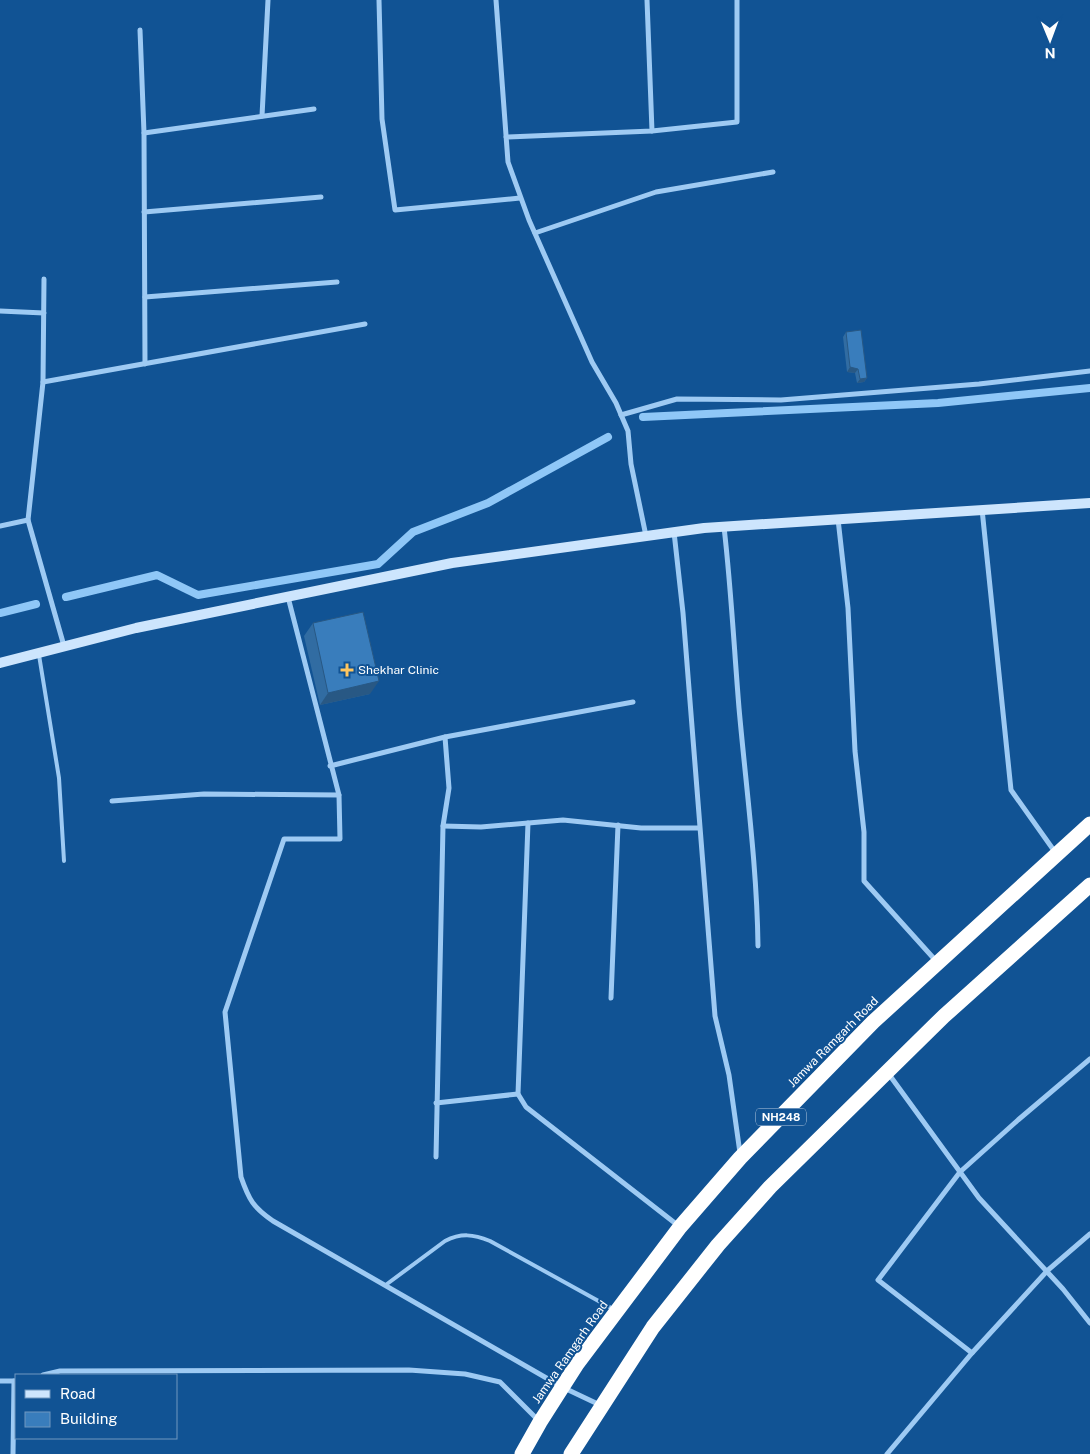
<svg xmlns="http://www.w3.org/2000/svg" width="1090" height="1454" viewBox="0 0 1090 1454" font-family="'Public Sans',sans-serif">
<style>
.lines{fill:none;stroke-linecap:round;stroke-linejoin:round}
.stream{stroke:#8fc7f7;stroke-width:8}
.lane{stroke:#9ecaf3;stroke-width:4}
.street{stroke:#9ecaf3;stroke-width:5}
.secondary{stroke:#cde5fd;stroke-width:10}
.highway{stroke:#fff;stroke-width:15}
.wall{fill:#316ca2}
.shaded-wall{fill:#285884}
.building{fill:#397dbc;stroke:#285884}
.poi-dot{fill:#ffc660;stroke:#115394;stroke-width:2}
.labels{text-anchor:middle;stroke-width:4;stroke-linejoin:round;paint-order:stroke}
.shield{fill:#115394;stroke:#b8cbdf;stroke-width:1}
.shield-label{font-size:11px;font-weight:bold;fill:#fff}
.poi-label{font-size:12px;fill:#fff;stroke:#115394;text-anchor:start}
.street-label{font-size:12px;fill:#fff;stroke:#115394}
</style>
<rect width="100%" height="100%" fill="#115394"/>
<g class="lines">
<!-- stream -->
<g class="stream">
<path d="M643,417L938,403L1090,388"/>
<path d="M66,597L157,575L198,595L378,564L413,532L488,503L608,437"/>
<path d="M0,613L36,604"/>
</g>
<!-- lane -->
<g class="lane">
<path d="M39,655L59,778L64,861"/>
<path d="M387,1284L445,1241C461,1233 473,1234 490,1241L613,1309"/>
</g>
<!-- street -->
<g class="street">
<path d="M379,0L382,119L395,210L520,198"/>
<path d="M496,0L508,162L529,220L592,362L616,403L628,431L631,464L646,536"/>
<path d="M140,30L144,133L145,364"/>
<path d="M262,116L268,0"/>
<path d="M652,131L737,122V0"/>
<path d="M144,133L314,109"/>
<path d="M506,137L652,131L647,0"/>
<path d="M144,212L321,197"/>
<path d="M535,233L656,192L773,172"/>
<path d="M44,279L43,382L28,520L64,646"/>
<path d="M145,297L337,282"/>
<path d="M0,311L44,313"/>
<path d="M43,382L365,324"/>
<path d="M621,415L677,399L781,400L979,384L1090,371"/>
<path d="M982,509L1011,790L1055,852"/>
<path d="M838,519L848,608L855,751L864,832V881L937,962"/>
<path d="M0,526L28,520"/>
<path d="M724,527C731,587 734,647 739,708C746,787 757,866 758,946"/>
<path d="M674,532L683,613L715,1016L729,1075L740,1153"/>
<path d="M288,597L339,795L340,839H284L225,1012L241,1177C249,1200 253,1207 273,1221L562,1387L600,1405"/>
<path d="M330,766L445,737L633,702"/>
<path d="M112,801L204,794L339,795"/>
<path d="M528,823L518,1094L526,1107L680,1227"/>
<path d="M443,826L481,827L563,820L641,828H699"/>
<path d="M611,998L618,825"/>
<path d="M888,1073L979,1198L1063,1289L1090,1323"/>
<path d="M436,1103L518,1094"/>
<path d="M436,1157L443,826L449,788L445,737"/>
<path d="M972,1353L878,1280L960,1172L1018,1120L1090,1059"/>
<path d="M43,1375L60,1371L409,1370L465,1374L500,1382L538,1420"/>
<path d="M0,1381H16"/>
<path d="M13,1454L14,1381"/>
<path d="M887,1454L972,1353L1047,1271L1090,1234"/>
</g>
<!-- secondary -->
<path class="secondary" d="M0,663L136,628L452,563L704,528L1090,503"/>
<!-- highway -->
<g class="highway">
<path d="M522,1454L540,1422L577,1364L680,1227L740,1158L873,1022L1090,824"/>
<path d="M571,1454L653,1327L718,1245L770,1187L944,1016L1090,885"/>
</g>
</g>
<!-- wall -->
<g class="wall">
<path d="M846,332L867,378L864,382L857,383L855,373L847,372L843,337Z"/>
<path d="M313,623L370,694L320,705L304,636Z"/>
</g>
<!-- shaded-wall -->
<g class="shaded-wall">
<path d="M850,367L858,369L855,373L847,372Z"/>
<path d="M867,378L864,382L857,383L860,379Z"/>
<path d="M379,681L370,694L320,705L328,693Z"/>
</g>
<!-- building -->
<g class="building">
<path d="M861,330L867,378L860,379L858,369L850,367L846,332Z"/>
<path d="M363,612L379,681L328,693L313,623Z"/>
</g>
<!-- markers -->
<path class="poi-dot" d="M344.5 662.5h5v5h5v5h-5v5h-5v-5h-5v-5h5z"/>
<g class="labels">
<!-- shield labels -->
<rect class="shield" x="756" y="1108.5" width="50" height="17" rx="4"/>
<g class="shield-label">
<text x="781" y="1121">NH248</text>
</g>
<!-- poi labels -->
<g class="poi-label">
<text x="358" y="674">Shekhar Clinic</text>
</g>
<!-- street labels -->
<g class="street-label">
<text transform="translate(833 1042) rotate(-45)" y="4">Jamwa Ramgarh Road</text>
<text transform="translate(570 1352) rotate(-55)" y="4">Jamwa Ramgarh Road</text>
</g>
</g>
<!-- legend -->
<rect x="15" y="1374" width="162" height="65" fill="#115394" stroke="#7098bf"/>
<rect x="25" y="1390" width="25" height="8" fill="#cde5fd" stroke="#7098bf"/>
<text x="60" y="1399" font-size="15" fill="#ffffff">Road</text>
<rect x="25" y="1412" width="25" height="15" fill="#397dbc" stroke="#7098bf"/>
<text x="60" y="1424" font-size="15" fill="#ffffff">Building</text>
<!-- north arrow -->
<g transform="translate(1050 40) rotate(179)" stroke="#115394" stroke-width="4" paint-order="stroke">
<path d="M0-4L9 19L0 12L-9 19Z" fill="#ffffff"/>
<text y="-8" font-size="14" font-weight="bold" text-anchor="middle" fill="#ffffff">N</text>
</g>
</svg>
